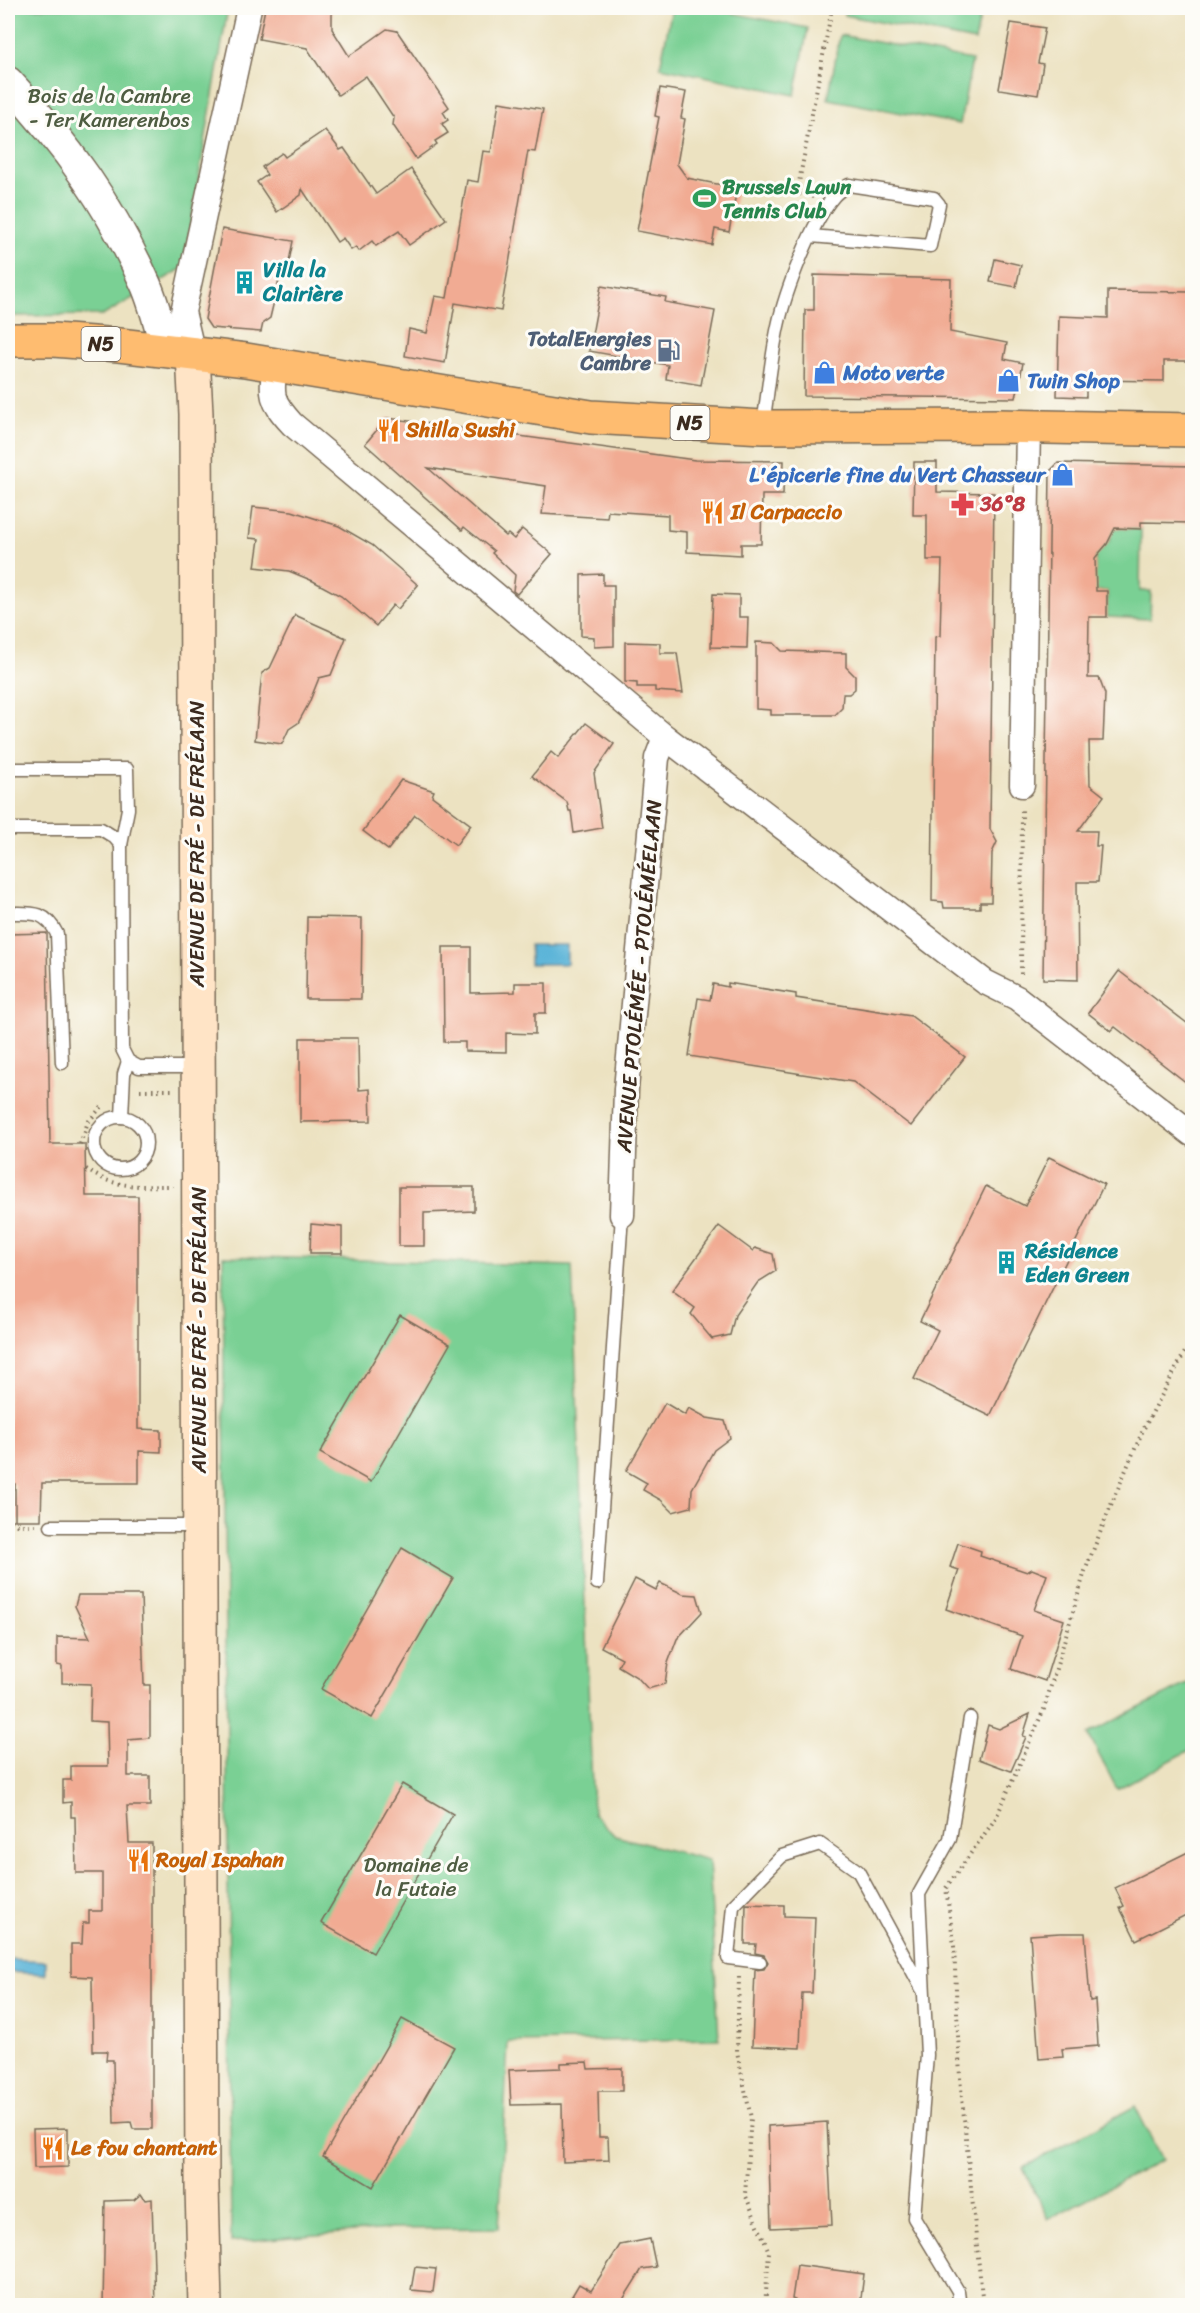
<svg xmlns="http://www.w3.org/2000/svg" width="1200" height="2313" viewBox="0 0 1200 2313" font-family="Sriracha,sans-serif">
<style>
.green{fill:#7ad094;stroke:#5a7d59;stroke-width:1.5}
.water{fill:#5ab4d8;stroke:#4a6f7b;stroke-width:1.5}
.building{fill:#f1ab93}
.lines{fill:none;stroke-linecap:round;stroke-linejoin:round}
.service-casing{stroke:#796a57;stroke-width:15}
.minor-casing{stroke:#796a57;stroke-width:27}
.tertiary-casing{stroke:#796a57;stroke-width:33}
.secondary-casing{stroke:#796a57;stroke-width:36}
.primary-casing{stroke:#796a57;stroke-width:36}
.path{stroke:#796a57;stroke-width:4;stroke-dasharray:1.5 4.5;stroke-linecap:butt}
.service{stroke:#fff;stroke-width:12}
.minor{stroke:#fff;stroke-width:24}
.tertiary{stroke:#fff;stroke-width:30}
.secondary{stroke:#ffe4c6;stroke-width:33}
.primary{stroke:#febc70;stroke-width:33}
.labels{text-anchor:middle;stroke-width:6;stroke-linejoin:round;paint-order:stroke}
.shield{fill:#fdfcf7;stroke:#75695f;stroke-width:1.5}
.shield-label{font-size:20px;font-weight:bold;fill:#3b2a1e}
.park-label{font-size:21px;fill:#4e5c41;stroke:#fdfcf7}
.leisure-label{font-size:21px;font-weight:bold;fill:#27864d;stroke:#fdfcf7;text-anchor:start}
.culture-label{font-size:21px;font-weight:bold;fill:#0d838f;stroke:#fdfcf7;text-anchor:start}
.service-label{font-size:21px;font-weight:bold;fill:#4e5e75;stroke:#fdfcf7;text-anchor:end}
.shop-label{font-size:21px;font-weight:bold;fill:#366cbe;stroke:#fdfcf7;text-anchor:start}
.food-label{font-size:21px;font-weight:bold;fill:#c56008;stroke:#fdfcf7;text-anchor:start}
.health-label{font-size:21px;font-weight:bold;fill:#be3a42;stroke:#fdfcf7;text-anchor:start}
.street-label{font-size:21px;fill:#3b2a1e;stroke:#fdfcf7}
</style>
<rect width="100%" height="100%" fill="#fdfcf7"/>
<filter id="ink" filterUnits="userSpaceOnUse"><feTurbulence type="fractalNoise" baseFrequency=".0167" numOctaves="2"/><feDisplacementMap in="SourceGraphic" scale="12" xChannelSelector="R" yChannelSelector="G"/><feConvolveMatrix kernelMatrix="1 2 1 2 8 2 1 2 1" color-interpolation-filters="sRGB"/></filter>
<filter id="wash" filterUnits="userSpaceOnUse"><feTurbulence type="fractalNoise" baseFrequency=".008" numOctaves="4" result="noise"/><feDisplacementMap in="SourceGraphic" scale="24" xChannelSelector="R" yChannelSelector="G"/><feGaussianBlur stdDeviation="1.35" result="paint"/><feColorMatrix in="noise" values="0 0 0 0 0 0 0 0 0 0 0 0 0 0 0 0 0 1.4 0 .05"/><feComposite in="paint" operator="in"/></filter>
<g filter="url(#wash)">
<rect width="100%" height="100%" fill="#ece2c1"/>
<!-- green -->
<g class="green">
<path d="M8,8H228L183,268L104,315L8,316Z"/>
<path d="M672,8H707L808,28L795,95L660,67Z"/>
<path d="M845,8H982L975,41L844,15Z"/>
<path d="M840,35L972,60L960,124L828,99Z"/>
<path d="M1113,528L1141,529L1140,591H1151L1150,619L1107,617V591H1095V557L1110,540Z"/>
<path d="M223,1256L572,1266L593,1813L615,1836L709,1860L719,2039L508,2042L499,2228L390,2229L231,2242Z"/>
<path d="M1192,1681V1749L1117,1789L1088,1734Z"/>
<path d="M1135,2106L1162,2160L1048,2219L1023,2168Z"/>
</g>
<!-- water -->
<g class="water">
<rect x="530" y="945" width="37" height="19"/>
<path d="M8,1959L46,1961V1974L8,1972Z"/>
</g>
<g id="blocks">
<!-- building -->
<g class="building">
<path d="M265,8H332V29L349,56L387,29L397,31L449,107L443,112L448,120L442,124L448,133L435,141L437,144L416,159L393,125L394,118L366,76L338,95L307,48L259,39Z"/>
<path d="M1011,23L1045,28L1038,63L1043,64L1038,95L999,89Z"/>
<path d="M660,88L686,92L681,118L685,119L677,164L687,178L737,188L729,232L715,229L712,245L637,231L659,117L655,116Z"/>
<path d="M499,102L543,109L535,152L528,151L501,311L455,303L445,363L405,356L409,329L427,333L435,296L447,298L467,180L478,182L483,151L491,152Z"/>
<path d="M325,130L340,150L344,148L376,194L411,169L446,219L409,245L399,231L376,246L372,241L359,251L356,247L351,250L343,238L337,242L302,189L301,195L277,212L257,182L267,175L262,167L282,153L285,157Z"/>
<path d="M222,229L293,241L286,277L280,276L270,318L263,323L261,332L211,328L205,319Z"/>
<path d="M995,259L1021,265L1016,287L990,282Z"/>
<path d="M814,275L951,279L950,332L1007,343L1004,359L1023,363L1016,398L804,396L805,310H814Z"/>
<path d="M601,286L666,297L665,302L715,311L701,385L666,379L668,365L589,351Z"/>
<path d="M1108,291L1192,292V361H1164V381L1086,380V397L1057,396L1059,316L1108,318Z"/>
<path d="M387,418L695,460L784,461L783,495H762L761,544H741V555L687,552V532L668,530V515L608,511L607,518L542,514L546,486L428,468L506,536L508,534L514,539L522,529L552,554L517,594L513,591L515,575L492,553L494,551L464,527L462,530L365,444Z"/>
<path d="M914,462H937V492L994,493L990,829L997,842L992,853L991,902H980V908H944L943,902L932,901L935,637L940,636L942,560H927V515H913Z"/>
<path d="M1058,463L1192,466V523L1141,522V529L1115,528L1107,544L1095,558L1096,591H1107V617H1089L1088,678H1099L1105,694L1103,741H1089L1090,785L1104,796L1078,831H1097L1096,846H1101L1098,882H1077L1078,980L1043,979L1050,471Z"/>
<path d="M253,507L292,511L339,526L372,545L418,585L398,609L393,605L376,626L341,596L313,581L289,571L255,567L259,539L249,538Z"/>
<path d="M603,574V585H614V646L594,647V637L581,636V575Z"/>
<path d="M713,594L739,595V617H748L747,648L711,647Z"/>
<path d="M295,615L346,638L331,675L319,678L309,703L298,723L289,729L282,744L255,740L262,673L270,668Z"/>
<path d="M625,642L660,643V653H677L683,693L655,691V687H637V683L625,682Z"/>
<path d="M756,642L774,643L782,651L846,653V667L855,676V689L849,694H843L842,708L835,715H771V710L756,709Z"/>
<path d="M586,723L614,744L594,773L602,828L574,833L571,811H569L567,802L532,776L551,752L558,758Z"/>
<path d="M401,780L434,791L432,796L471,825L456,845L415,815L388,850L363,831Z"/>
<path d="M307,917L362,918L361,999H306Z"/>
<path d="M47,933L50,1144H85L86,1196H138V1429L161,1430V1452L139,1451V1483H42L41,1520H15V1484H8V934Z"/>
<path d="M443,947H471V993L515,992V983H546V1013H535V1034L506,1033V1052L465,1051V1042H444Z"/>
<path d="M1119,971L1192,1027V1087L1115,1027L1111,1031L1088,1013Z"/>
<path d="M728,983L796,994V998L911,1016L965,1057L911,1126L853,1082L689,1056L698,998L710,1000L713,984L728,987Z"/>
<path d="M300,1038H358L359,1090L370,1089L371,1121L300,1122Z"/>
<path d="M1049,1157L1104,1184L990,1416L914,1379L938,1330L920,1321L986,1186L1025,1206Z"/>
<path d="M399,1187H474V1211L424,1213V1246H399Z"/>
<path d="M311,1224L342,1227V1253H310Z"/>
<path d="M719,1226L753,1251L755,1248L773,1254L776,1271L758,1282L735,1315L730,1335L712,1339L691,1314L695,1308L672,1291Z"/>
<path d="M400,1315L450,1344L371,1482L320,1453Z"/>
<path d="M665,1403L685,1415L689,1408L707,1418L725,1421L730,1438L714,1450L692,1489L691,1507L673,1512L661,1500L643,1490L647,1483L626,1471Z"/>
<path d="M958,1543L981,1551L980,1556L1027,1572L1032,1569L1047,1575L1034,1610L1064,1620L1045,1681L1011,1669L1022,1636L946,1609L959,1570L950,1567Z"/>
<path d="M402,1548L453,1578L372,1718L321,1689Z"/>
<path d="M635,1579L656,1590L660,1583L683,1594L697,1595L702,1612L677,1639L668,1663L665,1684L648,1689L638,1678L618,1666L622,1658L601,1647Z"/>
<path d="M78,1595H141L144,1685H150V1738L128,1740V1776H150V1806H127L129,1843H152V2129H133L131,2122L114,2123L113,2060H106L107,2051H93L92,1977L71,1976V1944H82L83,1923H89V1911H102V1873H76L75,1817H71V1802L63,1803V1780H71V1766H108L107,1722L90,1721L91,1684L62,1683V1666L57,1665V1637L90,1638L75,1606Z"/>
<path d="M1030,1714L1023,1736L1026,1737L1011,1771L979,1759L988,1725L999,1729Z"/>
<path d="M402,1784L453,1814L373,1953L321,1923Z"/>
<path d="M1192,1850V1912L1136,1940L1120,1908L1124,1906L1115,1888Z"/>
<path d="M746,1904L784,1905V1916L815,1917L812,1993H802L800,2048L752,2046L755,1970L764,1969L768,1962L764,1955L755,1953L756,1944H745Z"/>
<path d="M1060,1933H1085L1090,2001L1095,2000L1098,2046L1062,2049L1063,2057L1039,2059L1030,1935Z"/>
<path d="M402,2019L454,2047L373,2187L323,2157Z"/>
<path d="M587,2062L588,2069L622,2068V2091H598L599,2137H608L609,2160L563,2162L562,2104L511,2105L509,2070L561,2068V2063Z"/>
<path d="M827,2122L832,2225L771,2228L768,2126Z"/>
<path d="M68,2128V2167L34,2168L33,2129Z"/>
<path d="M141,2194L145,2200L152,2199L155,2306H103L105,2201L134,2200Z"/>
<path d="M650,2239L656,2267L642,2269L619,2306H566L579,2284L591,2291L620,2245Z"/>
<path d="M797,2265L864,2274L860,2306H796L797,2301L792,2299Z"/>
<path d="M415,2267L436,2269L433,2292L411,2290Z"/>
</g>
</g>
</g>
<g filter="url(#ink)">
<use href="#blocks" fill-opacity="0" stroke="#796a57" stroke-width="1.5"/>
<g class="lines">
<defs>
<g id="service">
<path d="M763,425C768,392 771,358 778,326C785,293 812,221 834,196C838,191 844,188 849,185L934,198L939,204L930,246L811,236"/>
<path d="M10,769H127L128,809L121,845"/>
<path d="M8,829H101L114,837L121,845L122,1049L128,1061L139,1067H197"/>
<path d="M8,913C32,913 45,910 57,934L62,1063"/>
<circle cx="120" cy="1143" r="26"/>
<path d="M122,1117L124,1074L128,1061"/>
<path d="M51,1526H197"/>
<path d="M597,1583L622,1215"/>
<path d="M760,1962L728,1958L733,1906L782,1856L820,1844L858,1871L922,1989"/>
<path d="M960,2306L958,2291L914,2218L927,2055L919,1894L950,1839L970,1718"/>
</g>
<g id="minor">
<path d="M193,354L183,312L249,8"/>
<path d="M275,364C271,395 270,400 292,424L665,737L985,982L1017,998L1192,1134"/>
<path d="M1022,785L1028,427"/>
<path d="M622,1215L626,1089L657,758L665,737"/>
</g>
<path id="tertiary" d="M8,82C67,145 111,206 146,285C155,306 160,329 167,351"/>
<path id="secondary" d="M193,354L196,414L202,2187L205,2306"/>
<path id="primary" d="M8,340H53L119,345L246,360L591,417L763,427L999,426L1192,430"/>
</defs>
<!-- service casing -->
<use href="#service" class="service-casing"/>
<!-- minor casing -->
<use href="#minor" class="minor-casing"/>
<!-- tertiary casing -->
<use href="#tertiary" class="tertiary-casing"/>
<!-- secondary casing -->
<use href="#secondary" class="secondary-casing"/>
<!-- primary casing -->
<use href="#primary" class="primary-casing"/>
<!-- path -->
<g class="path">
<path d="M813,197L797,193L832,8"/>
<path d="M1021,974L1022,807"/>
<path d="M140,1090H172"/>
<path d="M80,1144L88,1122L104,1104"/>
<path d="M86,1169C114,1189 139,1186 173,1186"/>
<path d="M8,1516L17,1525H36"/>
<path d="M739,1977L737,2052L751,2118L745,2194L769,2252L765,2306"/>
<path d="M983,2306L960,2078L954,1946L946,1888L996,1818L1044,1709L1085,1571L1111,1505L1143,1430L1192,1339"/>
</g>
<!-- service -->
<use href="#service" class="service"/>
<!-- minor -->
<use href="#minor" class="minor"/>
<!-- tertiary -->
<use href="#tertiary" class="tertiary"/>
<!-- secondary -->
<use href="#secondary" class="secondary"/>
<!-- primary -->
<use href="#primary" class="primary"/>
</g>
</g>
<!-- icons -->
<defs>
<symbol id="stadium-bare" viewBox="-9 -9 18 18"><path d="M0-5a6.5 5 0 1 0 0 10a6.5 5 0 1 0 0-10ZM-3.5-1.8h7v3.6h-7Z" fill="#2e9e5b" stroke="#fdfcf7" stroke-width="2.5" paint-order="stroke"/></symbol>
<symbol id="building-bare" viewBox="-9 -9 18 18"><path d="M-4-6H4V6H1V3H-1V6H-4ZM-2.5-4.3h1.7v1.8h-1.7ZM.8-4.3h1.7v1.8H.8ZM-2.5-1h1.7V.8h-1.7ZM.8-1h1.7V.8H.8Z" fill="#0f9aa8" stroke="#fdfcf7" stroke-width="2.5" paint-order="stroke"/></symbol>
<symbol id="fuel-bare" viewBox="-9 -9 18 18"><path d="M-5.5-6h7V0h2V4h1.3V-2.5L3-4.5l.8-.8L6-3V5H2.5V1h-1V6h-7ZM-4.2-4.7v3.2H.2V-4.7Z" fill="#5c6f8a" stroke="#fdfcf7" stroke-width="2.5" paint-order="stroke"/></symbol>
<symbol id="shop-bare" viewBox="-9 -9 18 18"><path d="M-5-2.5h2.3a2.7 3.5 0 0 1 5.4 0H5L5.5 6h-11ZM-1.5-2.5h3a1.5 2.3 0 0 0-3 0Z" fill="#3f7fe0" stroke="#fdfcf7" stroke-width="2.5" paint-order="stroke"/></symbol>
<symbol id="restaurant-bare" viewBox="-9 -9 18 18"><path d="M-5-6h1v4h1v-4h1v4h1v-4h1v5L-1.5 .5V6h-2V.5L-5-1ZM5-6V6H3V1.5H1.5Q1.5-4 5-6Z" fill="#e8710a" stroke="#fdfcf7" stroke-width="2.5" paint-order="stroke"/></symbol>
<symbol id="pharmacy-bare" viewBox="-9 -9 18 18"><path d="M-2-6h4v4h4v4h-4v4h-4v-4h-4v-4h4Z" fill="#e0444e" stroke="#fdfcf7" stroke-width="2.5" paint-order="stroke"/></symbol>
</defs>
<g fill-rule="evenodd">
<use href="#stadium-bare" x="688" y="182" width="33" height="33"/>
<use href="#building-bare" x="228" y="266" width="33" height="33"/>
<use href="#fuel-bare" x="652" y="334" width="33" height="33"/>
<use href="#shop-bare" x="808" y="356" width="33" height="33"/>
<use href="#shop-bare" x="992" y="364" width="33" height="33"/>
<use href="#restaurant-bare" x="372" y="414" width="33" height="33"/>
<use href="#shop-bare" x="1046" y="458" width="33" height="33"/>
<use href="#pharmacy-bare" x="946" y="488" width="33" height="33"/>
<use href="#restaurant-bare" x="696" y="496" width="33" height="33"/>
<use href="#building-bare" x="990" y="1246" width="33" height="33"/>
<use href="#restaurant-bare" x="122" y="1844" width="33" height="33"/>
<use href="#restaurant-bare" x="36" y="2132" width="33" height="33"/>
</g>
<g class="labels">
<!-- shield labels -->
<g class="shield">
<rect x="81.5" y="327" width="39" height="34" rx="4.5"/>
<rect x="670.5" y="406" width="39" height="34" rx="4.5"/>
</g>
<g class="shield-label">
<text x="101" y="351">N5</text>
<text x="690" y="430">N5</text>
</g>
<!-- park labels -->
<g class="park-label">
<text x="109" y="103">Bois de la Cambre<tspan x="109" dy="24">- Ter Kamerenbos</tspan></text>
<text x="416" y="1872">Domaine de<tspan x="416" dy="24">la Futaie</tspan></text>
</g>
<!-- leisure labels -->
<g class="leisure-label">
<text x="722" y="194">Brussels Lawn<tspan x="722" dy="24">Tennis Club</tspan></text>
</g>
<!-- culture labels -->
<g class="culture-label">
<text x="263" y="277">Villa la<tspan x="263" dy="24">Clairière</tspan></text>
<text x="1025" y="1258">Résidence<tspan x="1025" dy="24">Eden Green</tspan></text>
</g>
<!-- service labels -->
<g class="service-label">
<text x="651" y="346">TotalEnergies<tspan x="651" dy="24">Cambre</tspan></text>
</g>
<!-- shop labels -->
<g class="shop-label">
<text x="843" y="380">Moto verte</text>
<text x="1027" y="388">Twin Shop</text>
<text x="1045" y="482" text-anchor="end">L'épicerie fine du Vert Chasseur</text>
</g>
<!-- food labels -->
<g class="food-label">
<text x="406" y="437">Shilla Sushi</text>
<text x="731" y="519">Il Carpaccio</text>
<text x="156" y="1867">Royal Ispahan</text>
<text x="71" y="2155">Le fou chantant</text>
</g>
<!-- health labels -->
<g class="health-label">
<text x="980" y="511">36°8</text>
</g>
<!-- street labels -->
<g class="street-label">
<text transform="translate(197 844) rotate(-90)" y="7">AVENUE DE FRÉ - DE FRÉLAAN</text>
<text transform="translate(639 976) rotate(-85)" y="7">AVENUE PTOLÉMÉE - PTOLÉMÉELAAN</text>
<text transform="translate(199 1330) rotate(-90)" y="7">AVENUE DE FRÉ - DE FRÉLAAN</text>
</g>
</g>
<!-- margin -->
<rect width="1200" height="2313" fill="none" stroke="#fdfcf7" stroke-width="30"/>
</svg>
